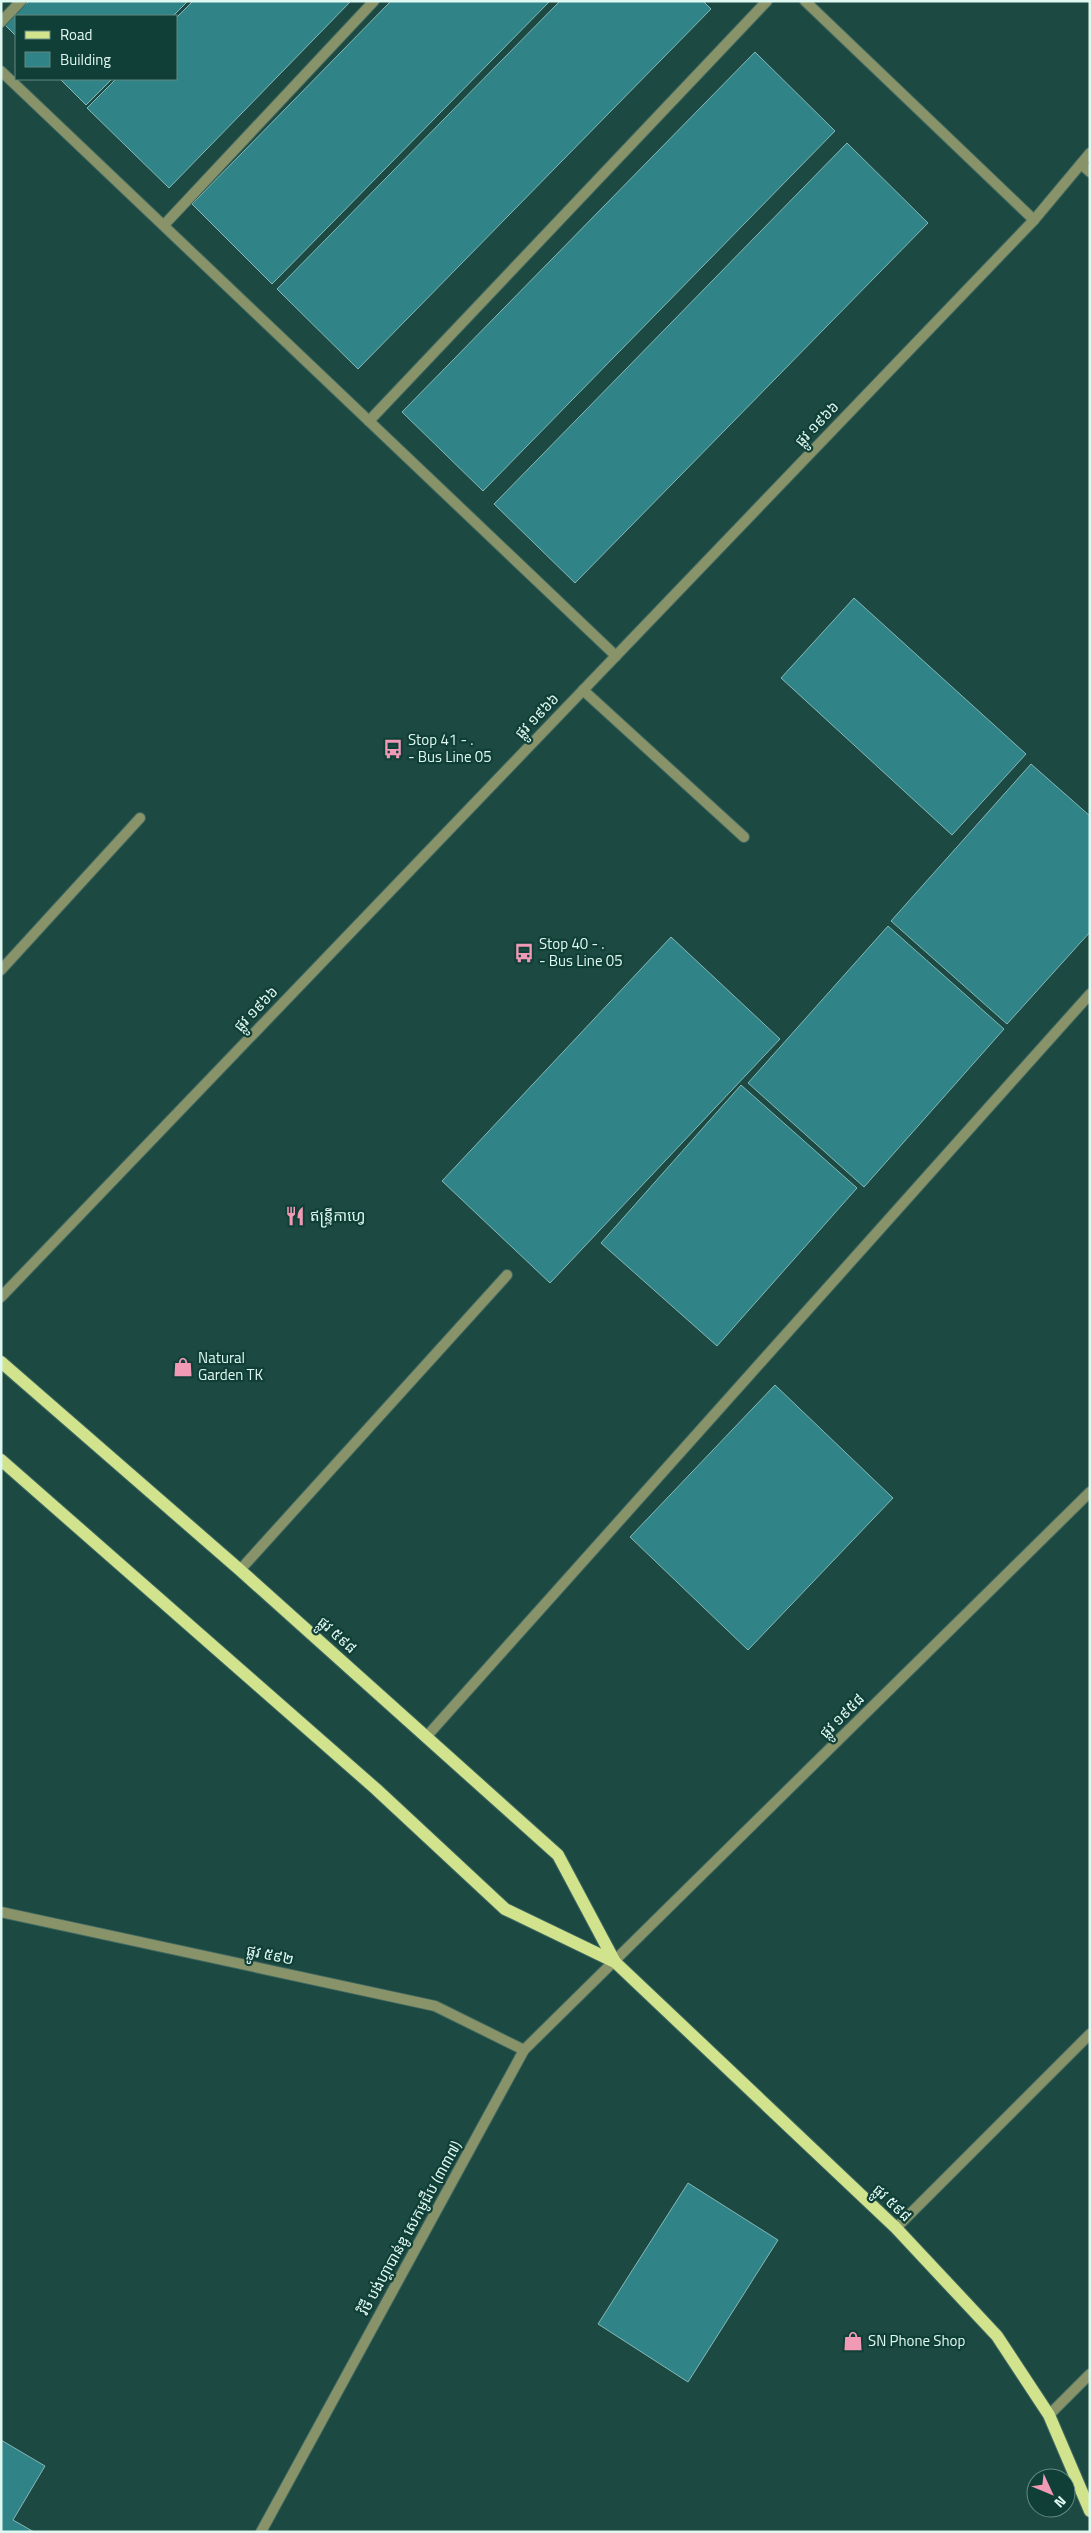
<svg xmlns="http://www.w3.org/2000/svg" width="1091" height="2533" viewBox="0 0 1091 2533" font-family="'Titillium Web','Noto Sans Khmer',sans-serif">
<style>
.building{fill:#308487;stroke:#86b8b9}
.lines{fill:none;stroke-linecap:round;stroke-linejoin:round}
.service-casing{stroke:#3f6861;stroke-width:12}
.minor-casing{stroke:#3f6861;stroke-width:12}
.tertiary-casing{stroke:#3f6861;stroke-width:12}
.primary-casing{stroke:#3f6861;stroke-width:14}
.service{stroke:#899369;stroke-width:10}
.minor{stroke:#899369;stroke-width:10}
.tertiary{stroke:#899369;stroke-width:10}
.primary{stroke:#d1e38d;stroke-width:12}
.labels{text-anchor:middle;stroke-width:4.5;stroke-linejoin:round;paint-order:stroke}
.street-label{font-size:15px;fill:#e0f8f2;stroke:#0f3f36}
.poi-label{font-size:15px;fill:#e0f8f2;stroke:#0f3f36;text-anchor:start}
</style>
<rect width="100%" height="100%" fill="#1c4941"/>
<!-- building -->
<g class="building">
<path d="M29,1H188L173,16H16V36L5,25Z"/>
<path d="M193,1H351L169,188L87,108L116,79H176V18Z"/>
<path d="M391,1H550L272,284L192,204Z"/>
<path d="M560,1H703L711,9L358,369L277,289Z"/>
<path d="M755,52L835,131L483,491L402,412Z"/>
<path d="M60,79H112L86,105Z"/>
<path d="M847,143L928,223L575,583L494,504Z"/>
<path d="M854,598L1026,754L952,835L781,678Z"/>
<path d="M1031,764L1090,816V932L1007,1024L891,921Z"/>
<path d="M888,926L1004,1029L864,1187L748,1083Z"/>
<path d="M671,937L780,1039L550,1283L442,1181Z"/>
<path d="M741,1085L857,1188L717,1346L601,1243Z"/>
<path d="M775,1385L893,1498L748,1650L630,1537Z"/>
<path d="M688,2183L778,2240L688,2382L598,2324Z"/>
<path d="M1,2440L45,2466L13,2520L34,2532H1Z"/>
</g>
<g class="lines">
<defs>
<g id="service">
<path d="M805,1L1034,220"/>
<path d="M1,22L21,1"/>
<path d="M1,71L616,656"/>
<path d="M1081,164L1090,172"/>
<path d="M164,225L374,1"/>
<path d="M369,421L767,1"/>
<path d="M1,970L140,818"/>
<path d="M240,1570L507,1275"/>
</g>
<g id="minor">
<path d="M583,690L744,837"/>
<path d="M1,1297L1034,220L1090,153"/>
<path d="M427,1736L1090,994"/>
<path d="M896,2228L1090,2034"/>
<path d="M1049,2415L1090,2374"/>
</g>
<g id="tertiary">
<path d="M1,1912L435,2006L524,2050"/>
<path d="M261,2532L524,2050L1090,1492"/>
</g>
<g id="primary">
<path d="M1,1362L240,1570L558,1855L615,1962"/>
<path d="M1,1460L376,1789L505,1909L615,1962L896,2228L997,2336L1049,2415L1090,2511"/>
</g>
</defs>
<!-- service casing -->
<use href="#service" class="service-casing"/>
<!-- minor casing -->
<use href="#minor" class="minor-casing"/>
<!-- tertiary casing -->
<use href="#tertiary" class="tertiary-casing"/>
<!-- primary casing -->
<use href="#primary" class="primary-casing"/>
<!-- service -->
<use href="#service" class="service"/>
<!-- minor -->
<use href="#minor" class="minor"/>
<!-- tertiary -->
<use href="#tertiary" class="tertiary"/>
<!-- primary -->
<use href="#primary" class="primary"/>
</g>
<!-- icons -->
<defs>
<symbol id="bus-bare" viewBox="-9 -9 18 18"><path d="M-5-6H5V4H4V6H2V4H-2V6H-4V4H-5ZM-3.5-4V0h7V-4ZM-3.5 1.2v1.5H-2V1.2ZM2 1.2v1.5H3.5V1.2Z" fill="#f09ab6" stroke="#0f3f36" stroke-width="2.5" paint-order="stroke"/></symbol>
<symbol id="restaurant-bare" viewBox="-9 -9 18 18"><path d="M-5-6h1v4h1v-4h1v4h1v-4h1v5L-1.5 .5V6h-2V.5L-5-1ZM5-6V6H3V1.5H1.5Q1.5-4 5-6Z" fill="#f09ab6" stroke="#0f3f36" stroke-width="2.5" paint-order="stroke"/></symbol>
<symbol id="shop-bare" viewBox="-9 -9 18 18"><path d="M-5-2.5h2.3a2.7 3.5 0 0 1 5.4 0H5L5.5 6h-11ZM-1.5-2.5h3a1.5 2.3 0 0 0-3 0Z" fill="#f09ab6" stroke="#0f3f36" stroke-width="2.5" paint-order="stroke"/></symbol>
</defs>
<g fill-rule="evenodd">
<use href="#bus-bare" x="379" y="735" width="28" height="28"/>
<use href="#bus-bare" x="510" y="939" width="28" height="28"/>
<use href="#restaurant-bare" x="281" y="1202" width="28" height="28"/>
<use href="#shop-bare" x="169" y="1353" width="28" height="28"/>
<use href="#shop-bare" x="839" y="2327" width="28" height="28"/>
</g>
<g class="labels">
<!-- street labels -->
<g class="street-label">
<text transform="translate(817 424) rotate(-46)" y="5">ផ្លូវ ១៩៦៦</text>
<text transform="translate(537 716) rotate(-46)" y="5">ផ្លូវ ១៩៦៦</text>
<text transform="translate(256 1009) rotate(-46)" y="5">ផ្លូវ ១៩៦៦</text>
<text transform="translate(337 1635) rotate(42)" y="5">ផ្លូវ ៥៩៨</text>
<text transform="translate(842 1716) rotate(-45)" y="5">ផ្លូវ ១៩៥៨</text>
<text transform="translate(270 1955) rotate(12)" y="5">ផ្លូវ ៥៩២</text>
<text transform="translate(892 2203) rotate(43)" y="5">ផ្លូវ ៥៩៨</text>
<text transform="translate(410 2228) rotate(-61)" y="5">វិថី បង់ហ្គាបាន់ឌូ សេកមូជីប (៣៣៧)</text>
</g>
<!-- poi labels -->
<g class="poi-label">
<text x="408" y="745">Stop 41 - .<tspan x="408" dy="17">- Bus Line 05</tspan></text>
<text x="539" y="949">Stop 40 - .<tspan x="539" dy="17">- Bus Line 05</tspan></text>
<text x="310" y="1221">ឥន្ទ្រីកាហ្វេ</text>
<text x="198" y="1363">Natural<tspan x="198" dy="17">Garden TK</tspan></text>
<text x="868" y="2346">SN Phone Shop</text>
</g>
</g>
<!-- border -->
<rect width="1091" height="2533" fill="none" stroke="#e0f8f2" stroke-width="5"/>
<!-- legend -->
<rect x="15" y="15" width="162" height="65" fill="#0f3f36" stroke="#638981"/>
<rect x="25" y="31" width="25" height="8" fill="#d1e38d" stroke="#638981"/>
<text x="60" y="40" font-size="15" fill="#e0f8f2">Road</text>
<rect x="25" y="52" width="25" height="15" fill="#308487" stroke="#638981"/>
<text x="60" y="65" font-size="15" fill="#e0f8f2">Building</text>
<!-- north arrow -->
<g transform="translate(1051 2493) rotate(134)"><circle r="24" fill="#0f3f36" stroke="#638981"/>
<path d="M0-4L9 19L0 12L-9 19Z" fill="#f09ab6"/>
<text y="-8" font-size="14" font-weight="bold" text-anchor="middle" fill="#e0f8f2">N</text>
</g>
</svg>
